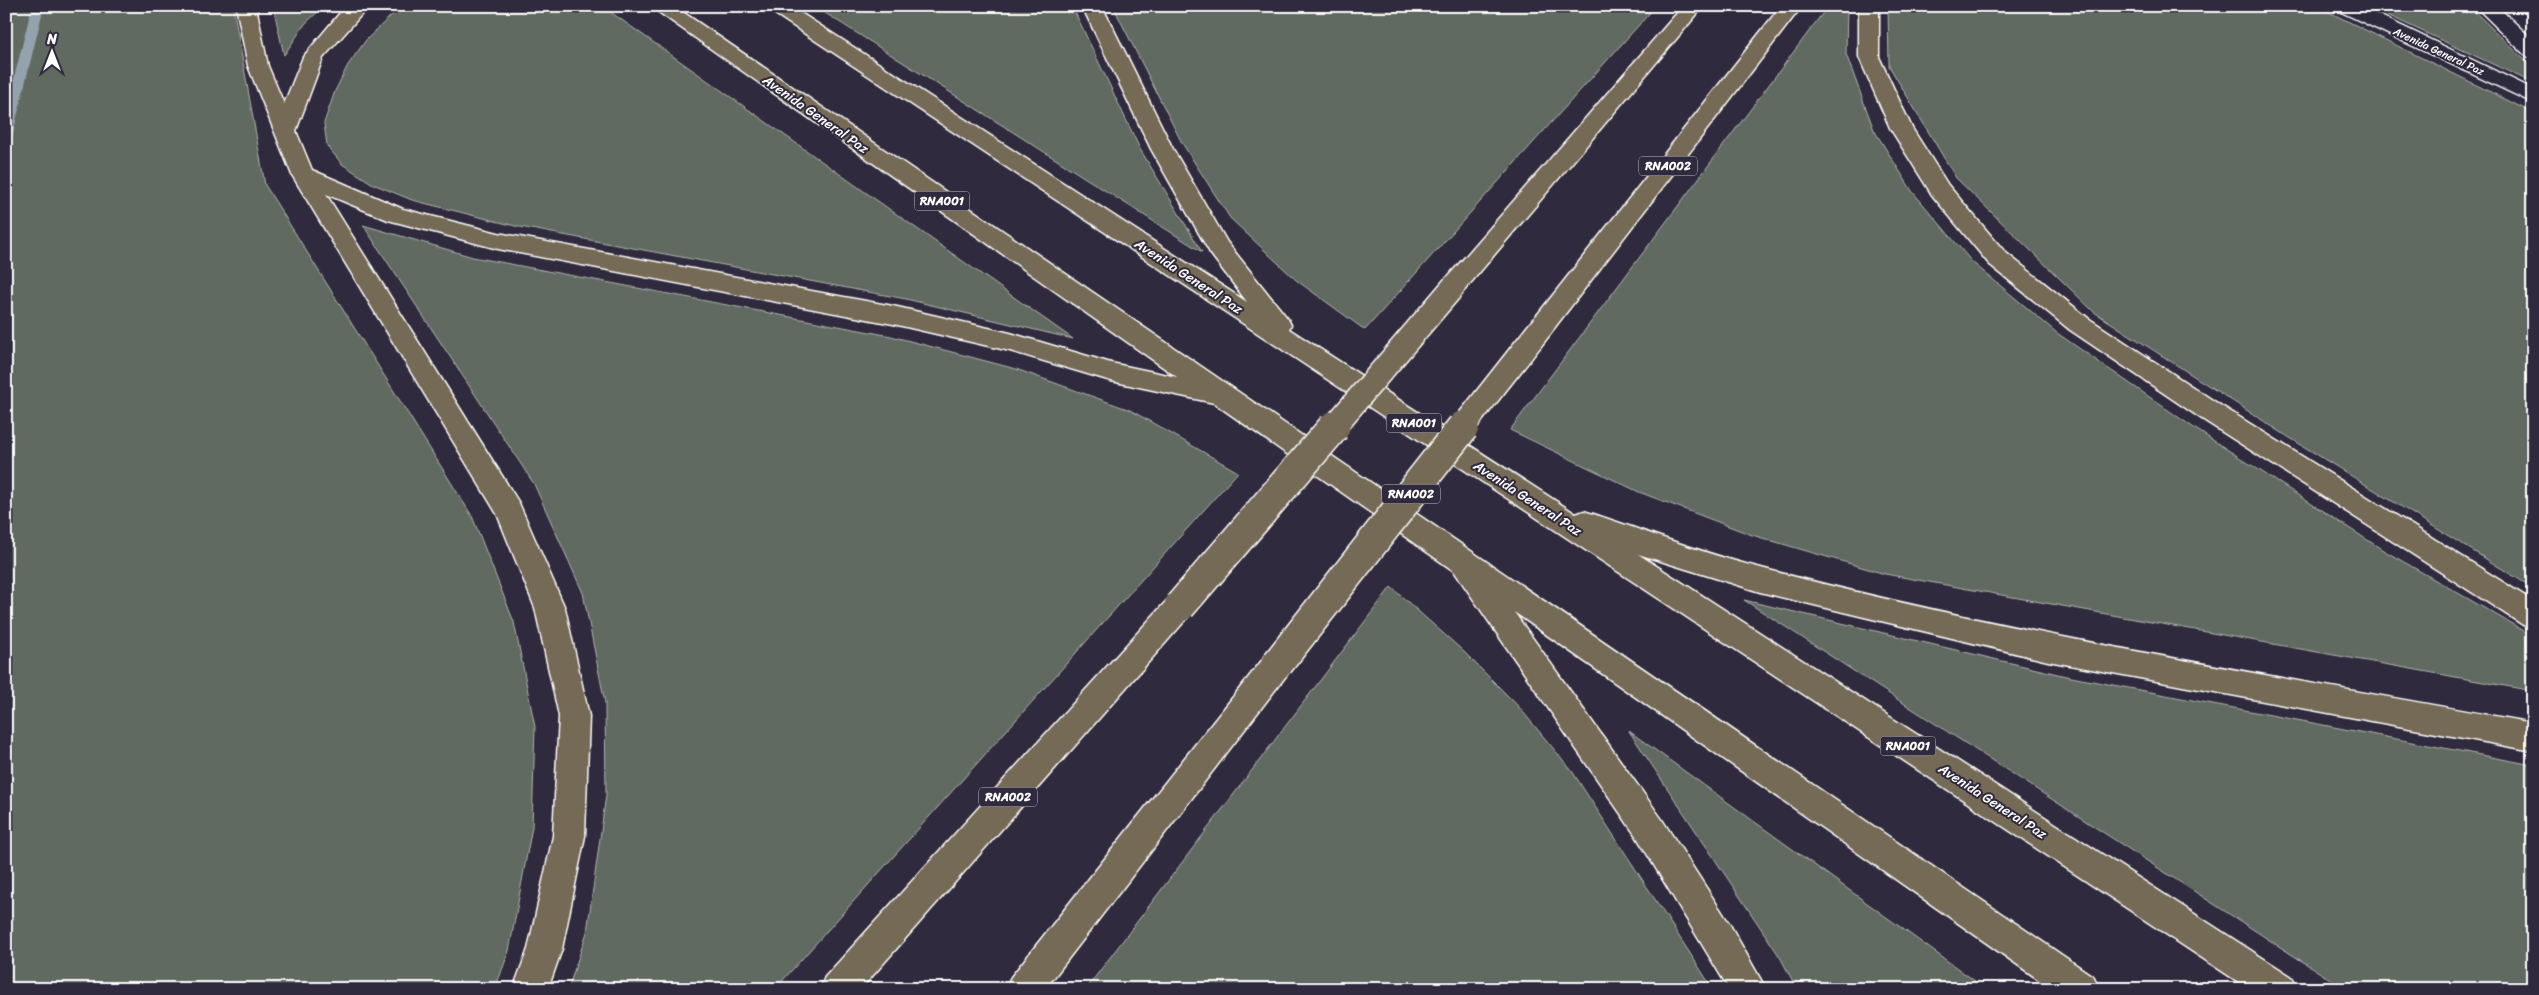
<svg xmlns="http://www.w3.org/2000/svg" width="2539" height="995" viewBox="0 0 2539 995" font-family="Sriracha,sans-serif">
<style>
.green{fill:#616b60;stroke:#b0b5b0}
.lines{fill:none;stroke-linecap:round;stroke-linejoin:round}
.stream{fill:#94a2ad;fill-rule:evenodd}
.secondary-casing{stroke:#fff;stroke-width:3}
.highway-casing{stroke:#fff;stroke-width:3}
.secondary{fill:#2f2a3d;fill-rule:evenodd}
.highway{fill:#756a55;fill-rule:evenodd}
.highway-bridge-far1-casing{stroke:#fff;stroke-width:26;stroke-linecap:butt}
.highway-bridge-casing{stroke:#fff;stroke-width:34;stroke-linecap:butt}
.highway-bridge-far1{stroke:#756a55;stroke-width:23}
.highway-bridge{stroke:#756a55;stroke-width:31}
.labels{text-anchor:middle;stroke-width:4;stroke-linejoin:round;paint-order:stroke}
.far-street-label{font-size:11px;fill:#fff;stroke:#2f2a3d}
.shield{fill:#2f2a3d;stroke:#c1bfc5;stroke-width:1}
.shield-label{font-size:12px;font-weight:bold;fill:#fff}
.street-label{font-size:14px;fill:#fff;stroke:#2f2a3d}
</style>
<rect width="100%" height="100%" fill="#2f2a3d"/>
<filter id="ink" filterUnits="userSpaceOnUse"><feTurbulence type="fractalNoise" baseFrequency=".02" numOctaves="2"/><feDisplacementMap in="SourceGraphic" scale="10" xChannelSelector="R" yChannelSelector="G"/><feConvolveMatrix kernelMatrix="1 2 1 2 8 2 1 2 1" color-interpolation-filters="sRGB"/></filter>
<g filter="url(#ink)">
<!-- green -->
<g class="green">
<path d="M6,6H233L265,185L472,516L514,622L535,727L532,827L509,951L495,989H6Z"/>
<path d="M273,6H324L305,24L284,55Z"/>
<path d="M401,6H602L1073,339L906,299L515,226L412,200L373,184L342,164L327,146L324,123L335,91L348,65L366,40Z"/>
<path d="M814,6H1072L1140,149L1202,252Z"/>
<path d="M1113,6H1656L1365,330L1296,280L1230,218L1182,143Z"/>
<path d="M1828,6H1847L1846,54L1874,130L1912,191L1972,262L2057,333L2197,430L2383,550L2533,636V691L1885,574L1752,535L1639,492L1510,430Z"/>
<path d="M1888,6H2317L2533,113V588L2290,438L2094,312L1956,178L1889,66Z"/>
<path d="M2368,6H2469L2533,68V83Z"/>
<path d="M363,225L473,257L891,336L1016,369L1130,410L1238,472L775,989H568L587,932L606,795L605,703L583,593L534,484Z"/>
<path d="M1391,587L1462,650L1518,706L1572,771L1713,989H1086Z"/>
<path d="M1744,600L2066,676L2533,765V989H2345Z"/>
<path d="M1629,731L1986,989H1797L1780,957Z"/>
</g>
<g class="lines">
<!-- stream -->
<path class="stream" d="M32,6H44L12,137L6,141V110Z"/>
<defs>
<g id="secondary">
<path d="M2334,6H2360L2533,89V103L2337,10Z"/>
<path d="M2475,6H2497L2533,40V58L2526,56Z"/>
</g>
<g id="highway">
<path d="M236,6H256L268,66L284,104L303,57L344,8L369,6L323,58L296,131L312,170L403,209L498,233L893,306L1010,333L1111,363L1177,377L650,6H674L2094,977L2099,989H2052L1514,612L1661,818L1729,923L1766,989H1729L1638,839L1454,571L1214,403L1111,381L1010,351L893,324L498,249L388,220L326,194L519,503L565,608L589,716L585,836L562,949L548,989H513L528,949L553,836L559,716L535,608L497,514L292,175L248,66Z"/>
<path d="M766,6H790L1247,302L1210,253L1151,149L1082,6H1102L1173,149L1227,242L1288,319L1291,325L1289,329L1576,514L1584,511C1643,530 1701,553 1761,568C2015,635 2275,676 2533,723V751L2048,661L1760,592L1638,554L2292,977L2297,989H2249L769,10Z"/>
<path d="M1683,6H1704L1463,292L1454,294L1445,292L1442,286L1445,280Z"/>
<path d="M1781,6H1802L1552,331L1543,334L1534,331L1531,325L1534,319Z"/>
<path d="M1859,6H1879V57L1912,128L1948,185L2005,252L2088,318L2220,405L2533,601V628L2523,625L2202,419L2070,330L1989,264L1932,195L1890,128L1859,57Z"/>
<path d="M1180,594L1190,597L1195,606L1190,615L861,989H820L825,977L1170,597Z"/>
<path d="M1278,650L1289,654L1293,663L1289,672L1045,989H1006L1011,977L1267,654Z"/>
</g>
</defs>
<!-- secondary casing -->
<use href="#secondary" class="secondary-casing"/>
<!-- highway casing -->
<use href="#highway" class="highway-casing"/>
<!-- secondary -->
<use href="#secondary" class="secondary"/>
<!-- highway -->
<use href="#highway" class="highway"/>
<defs>
<g id="highway-bridge-far1">
<path d="M1333,428L1454,286"/>
<path d="M1462,428L1543,325"/>
</g>
<g id="highway-bridge">
<path d="M1180,606L1334,427"/>
<path d="M1278,663L1463,427"/>
</g>
</defs>
<!-- highway-bridge-far1 casing -->
<use href="#highway-bridge-far1" class="highway-bridge-far1-casing"/>
<!-- highway-bridge casing -->
<use href="#highway-bridge" class="highway-bridge-casing"/>
<!-- highway-bridge-far1 -->
<use href="#highway-bridge-far1" class="highway-bridge-far1"/>
<!-- highway-bridge -->
<use href="#highway-bridge" class="highway-bridge"/>
</g>
</g>
<g class="labels">
<!-- far-street labels -->
<g class="far-street-label">
<text transform="translate(2439 51) rotate(25)" y="4">Avenida General Paz</text>
</g>
<!-- shield labels -->
<g class="shield">
<rect x="1639" y="156.5" width="58" height="19" rx="4"/>
<rect x="914.5" y="191.5" width="55" height="19" rx="4"/>
<rect x="1386.5" y="413.5" width="55" height="19" rx="4"/>
<rect x="1382" y="484.5" width="58" height="19" rx="4"/>
<rect x="1880.5" y="736.5" width="55" height="19" rx="4"/>
<rect x="979" y="787.5" width="58" height="19" rx="4"/>
</g>
<g class="shield-label">
<text x="1668" y="170">RNA002</text>
<text x="942" y="205">RNA001</text>
<text x="1414" y="427">RNA001</text>
<text x="1411" y="498">RNA002</text>
<text x="1908" y="750">RNA001</text>
<text x="1008" y="801">RNA002</text>
</g>
<!-- street labels -->
<g class="street-label">
<text transform="translate(816 114) rotate(35)" y="5">Avenida General Paz</text>
<text transform="translate(1189 276) rotate(33)" y="5">Avenida General Paz</text>
<text transform="translate(1528 498) rotate(33)" y="5">Avenida General Paz</text>
<text transform="translate(1993 801) rotate(33)" y="5">Avenida General Paz</text>
</g>
</g>
<!-- margin -->
<rect width="2539" height="995" fill="none" stroke="#2f2a3d" stroke-width="25"/>
<rect x="12" y="12" width="2514" height="970" fill="none" stroke="#fff" stroke-width="2" filter="url(#ink)"/>
<!-- north arrow -->
<g transform="translate(52 52)" stroke="#2f2a3d" stroke-width="4" paint-order="stroke">
<path d="M0-4L9 19L0 12L-9 19Z" fill="#ffffff"/>
<text y="-8" font-size="14" font-weight="bold" text-anchor="middle" fill="#ffffff">N</text>
</g>
</svg>
